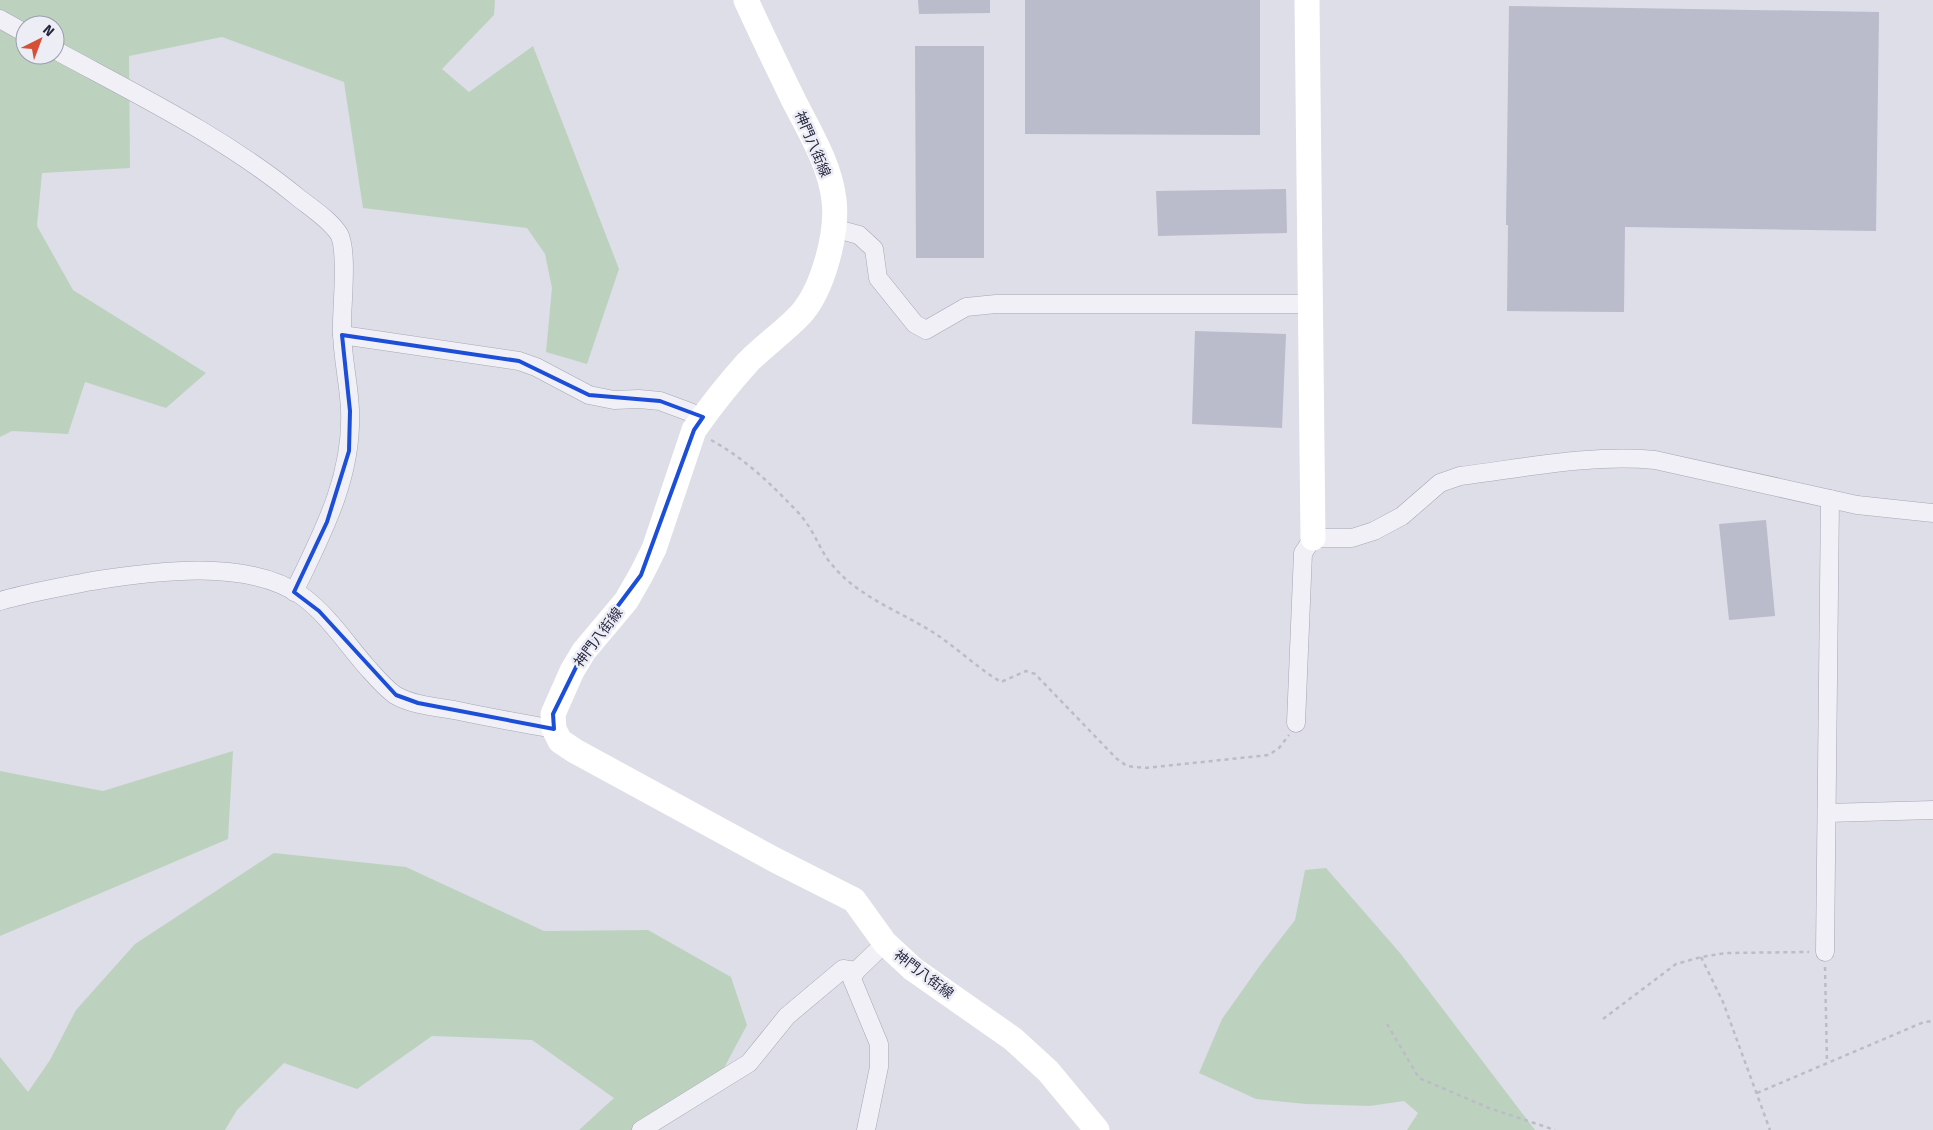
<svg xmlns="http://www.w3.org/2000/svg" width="1933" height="1130" viewBox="0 0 1933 1130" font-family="'Fira Sans','Noto Sans JP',sans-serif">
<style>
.green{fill:#bdd2be;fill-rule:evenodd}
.building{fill:#babbcb}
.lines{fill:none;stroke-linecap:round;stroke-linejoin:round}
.street-casing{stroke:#a6a7b5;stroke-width:19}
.path{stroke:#bbbcc6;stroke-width:2.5;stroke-dasharray:4 4;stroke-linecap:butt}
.street{stroke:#f0f0f6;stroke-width:18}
.secondary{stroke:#fff;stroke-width:25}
.marked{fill:none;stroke:#1d4ed8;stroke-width:4;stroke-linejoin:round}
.labels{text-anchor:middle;stroke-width:5;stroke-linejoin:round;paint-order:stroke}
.street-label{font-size:14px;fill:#25273f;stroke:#ecedf5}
</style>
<rect width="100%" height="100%" fill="#dddee8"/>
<!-- green -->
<g class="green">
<path d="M0,0H495L494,15L442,69L469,92L533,46L619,269L587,364L546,352L552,288L545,254L527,228L363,208L344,82L222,37L129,56L130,168L42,173L37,226L73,290L206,373L166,408L85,382L68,434L12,431L0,437ZM25,25H55V55H25Z"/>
<path d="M233,751L228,839L0,936V771L103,791Z"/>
<path d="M274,853L406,867L544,931L648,930L731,977L747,1025L709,1096L657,1130H579L614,1098L532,1040L432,1036L357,1089L284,1063L237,1110L225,1130H0V1057L28,1092L50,1060L76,1010L135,944Z"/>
<path d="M1326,868L1400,953L1535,1130H1407L1418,1113L1404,1101L1370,1106L1306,1104L1256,1099L1199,1073L1222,1019L1261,964L1295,920L1305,870Z"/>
</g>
<!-- building -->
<g class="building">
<path d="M918,0H990V13L919,14Z"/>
<path d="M1025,0H1260V135L1025,134Z"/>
<path d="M1509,6L1879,12L1876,231L1625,227L1624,312L1507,311L1508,225H1506Z"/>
<path d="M915,46H984V258H916Z"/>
<path d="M1286,189L1287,233L1158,236L1156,191Z"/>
<path d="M1195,331L1286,334L1282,428L1192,424Z"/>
<path d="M1766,520L1775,616L1729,620L1719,524Z"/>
</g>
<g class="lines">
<defs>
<g id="street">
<path d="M0,19L25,33"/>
<path d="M55,50C138,95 226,138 300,199C313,209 330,220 339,234C348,250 342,303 342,324C341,353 349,382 350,410C353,477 322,534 294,592"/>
<path d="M833,228L859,235L874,249L878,278L915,324L926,330L966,307L996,304H1311"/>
<path d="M342,335L519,361L536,367L589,395L614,400L639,399L660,401L703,417"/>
<path d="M0,601C31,592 61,587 92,581C155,571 247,558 302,596C327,614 346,643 366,666C375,676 384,687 395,695C412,705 435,707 454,710C487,717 520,723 554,729"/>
<path d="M1296,723L1303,553L1313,538H1352L1374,531L1402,516L1440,483L1460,476C1524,468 1590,454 1655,460L1857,505L1933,513"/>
<path d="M1827,813L1933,810"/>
<path d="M1825,952L1830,499"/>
<path d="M641,1130L749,1063L787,1016L843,969L856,971"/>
<path d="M866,1130L879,1067V1044L852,979L856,971L885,943"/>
</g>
</defs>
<!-- street casing -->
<use href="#street" class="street-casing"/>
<!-- path -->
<g class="path">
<path d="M711,440C740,456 764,477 787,501C793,507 800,514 805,521C816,535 821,553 833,566C859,597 897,610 931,631C955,646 976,667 1001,682L1026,671L1035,674L1117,759L1127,766L1145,768L1269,755L1279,748L1289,735"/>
<path d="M1701,957L1723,1002L1770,1130"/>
<path d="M1825,967L1827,1063"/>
<path d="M1603,1019L1676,964L1701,957L1726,953L1809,952"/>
<path d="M1387,1024L1419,1078L1489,1108L1555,1130"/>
<path d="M1757,1093L1924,1022L1933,1021"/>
</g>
<!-- street -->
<use href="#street" class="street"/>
<!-- secondary -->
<g class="secondary">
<path d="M746,0C761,33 777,66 793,99C809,131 830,164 834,200C838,233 823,289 801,314C785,331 765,345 748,362C729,383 710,407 694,430L654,549L641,575L626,601L584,651L572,671L553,714L554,729L560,741L575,751L775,860L854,900L885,943L913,969L1013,1039L1048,1071L1097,1130"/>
<path d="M1307,0L1313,538"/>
</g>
</g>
<!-- marked area -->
<path class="marked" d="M342,335L519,361L589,395L660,401L703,417L694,430L641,575L584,651L553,714L554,729L418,703L396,695L319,611L294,592L327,522L349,451L350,411Z"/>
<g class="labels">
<!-- street labels -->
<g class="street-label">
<text transform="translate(813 144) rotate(67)" y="5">神門八街線</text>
<text transform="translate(598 637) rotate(-53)" y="5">神門八街線</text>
<text transform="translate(924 974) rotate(37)" y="5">神門八街線</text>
</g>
</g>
<!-- north arrow -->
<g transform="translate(40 40) rotate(42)"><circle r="24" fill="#ecedf5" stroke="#9c9eac"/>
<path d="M0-4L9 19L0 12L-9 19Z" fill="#d65039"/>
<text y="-8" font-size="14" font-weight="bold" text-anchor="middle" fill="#25273f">N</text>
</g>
</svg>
